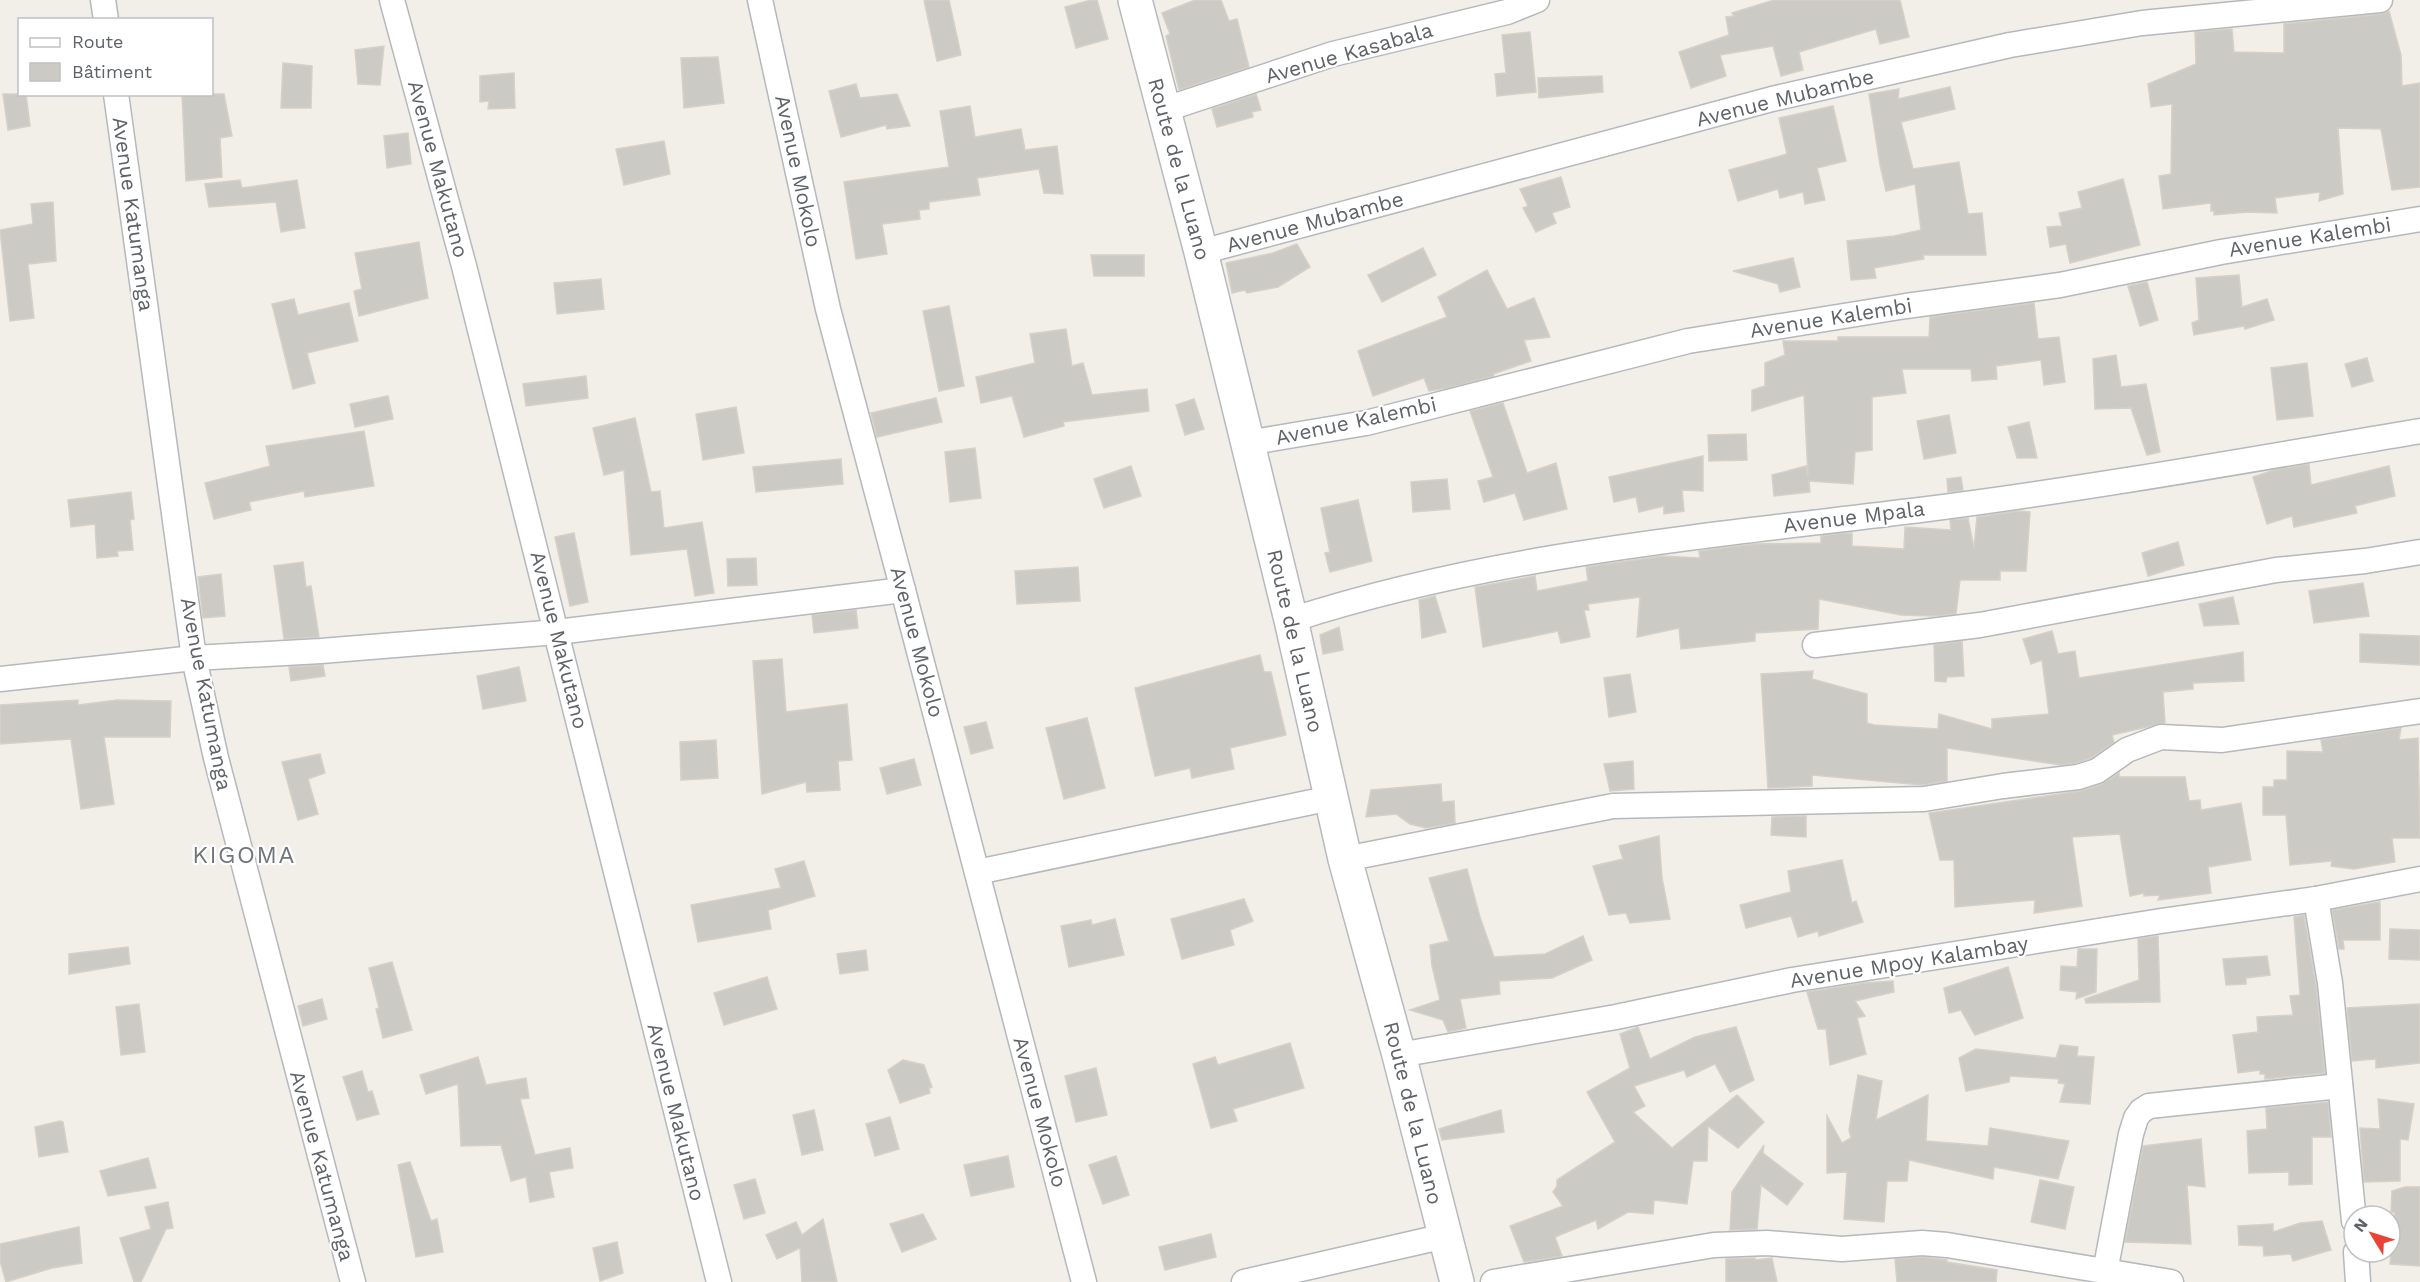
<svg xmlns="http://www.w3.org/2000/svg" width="2420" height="1282" viewBox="0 0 2420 1282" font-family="'Work Sans',sans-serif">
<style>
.building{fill:#cccac5;stroke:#d6d1c6;stroke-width:1.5}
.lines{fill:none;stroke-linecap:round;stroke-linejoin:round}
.street-casing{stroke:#b5b8bc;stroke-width:27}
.secondary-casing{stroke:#b6babf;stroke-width:36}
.street{stroke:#fff;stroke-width:24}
.secondary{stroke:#fff;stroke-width:33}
.labels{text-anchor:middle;stroke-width:4.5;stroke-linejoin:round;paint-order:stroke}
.street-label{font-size:21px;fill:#5f6368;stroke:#fff}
.quarter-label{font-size:24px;letter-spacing:1.5px;fill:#70757a;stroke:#fff}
</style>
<rect width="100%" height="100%" fill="#f1efe8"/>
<!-- building -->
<g class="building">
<path d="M924,0H949L961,55L937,61Z"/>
<path d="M1091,0H1097L1108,39L1076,48L1065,7Z"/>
<path d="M1195,0H1221L1229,21L1237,19L1249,67L1179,90L1166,36L1170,34L1162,13Z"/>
<path d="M1774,0H1900L1909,37L1880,44L1876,29L1799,52L1803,70L1781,76L1773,46L1720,55L1726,76L1691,88L1679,52L1729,35L1726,17L1734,16L1732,13Z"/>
<path d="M2389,11L2401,55L2402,86L2420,83V187L2392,190L2381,129L2338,128L2343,194L2319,201L2320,192L2275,198L2277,213L2248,212L2214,215V211H2211V203L2163,209L2159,176L2171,174L2172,104L2151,107L2148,84L2196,64L2195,32L2232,29L2234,52L2284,53V24L2381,14Z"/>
<path d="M1530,32L1536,92L1497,96L1495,74L1506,73L1502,35Z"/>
<path d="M384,46L380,85L358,84L355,50Z"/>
<path d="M718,57L724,103L684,108L681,58Z"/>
<path d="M283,63L312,66L311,108H281Z"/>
<path d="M514,73L515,108L488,109L489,101L480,102V76Z"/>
<path d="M1602,76L1603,92L1539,98L1538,78Z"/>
<path d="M856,84L860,98L897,94L910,126L887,129L886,125L841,137L829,91Z"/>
<path d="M1950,87L1955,109L1901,122L1913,169L1959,162L1968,214L1982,213L1986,255H1923L1924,259L1874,268L1876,278L1851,280L1847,241L1894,236L1921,230L1915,184L1886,191L1880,165L1869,94L1899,89L1898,99Z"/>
<path d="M3,94H26L30,126L8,130Z"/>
<path d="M182,94H224L232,136L220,138L222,177L186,181Z"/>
<path d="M1256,94L1261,110L1252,112L1253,117L1217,127L1212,109Z"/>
<path d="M970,106L975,137L1021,129L1025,150L1057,146L1063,194L1044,193L1039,169L977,178L980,195L929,202V209L919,210L920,219L882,224L887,254L856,259L844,182L949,167L940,111Z"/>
<path d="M1833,106L1846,161L1817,168L1825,200L1805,204L1803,192L1780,198L1778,189L1738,201L1729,170L1787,154L1779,118Z"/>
<path d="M408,133L411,164L387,168L384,136Z"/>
<path d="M664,141L670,174L624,185L616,149Z"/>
<path d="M1561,177L1570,207L1552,213L1556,223L1536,232L1523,208L1528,206L1520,189Z"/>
<path d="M2123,179L2140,245L2070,263L2066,244L2050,247L2047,227L2062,226L2059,213L2082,208L2078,192Z"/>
<path d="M240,180L242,188L297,180L305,228L281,232L276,202L209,207L205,184Z"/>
<path d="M53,202L56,261L28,264L34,318L10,321L0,230L33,224L31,204Z"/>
<path d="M419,242L428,298L359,316L354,291L362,289L355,253Z"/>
<path d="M1297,244L1310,267L1278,287L1247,293L1245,290L1232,293L1226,263L1273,253Z"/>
<path d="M1423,248L1436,275L1382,302L1368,275Z"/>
<path d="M1091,255H1144V276H1094Z"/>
<path d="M1793,258L1800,287L1780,292L1778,284L1733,271Z"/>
<path d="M1487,270L1507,309L1534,298L1550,337L1524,340L1531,361L1493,374L1494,376L1448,388L1429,391L1424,378L1373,396L1358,351L1447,317L1438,297Z"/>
<path d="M2239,275L2242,307L2267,299L2274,320L2245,329L2244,326L2194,335L2192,323L2199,320L2196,278Z"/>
<path d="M601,279L604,309L557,314L554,283Z"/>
<path d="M2147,282L2158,320L2140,326L2128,286Z"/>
<path d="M294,299L298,315L349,303L358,341L307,353L315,383L293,389L272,304Z"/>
<path d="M2034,303L2038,339L2059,337L2065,382L2044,385L2041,360L1996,366L1997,379L1972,381L1971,369H1902L1906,393L1872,397V450L1855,452L1853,484L1809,481L1810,492L1774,496L1772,475L1806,466L1808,476L1804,395L1752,411V390L1765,386V363L1785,355L1783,341H1838V337H1929L1930,317Z"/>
<path d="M949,306L964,386L939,391L923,311Z"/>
<path d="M1066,329L1072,366L1083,363L1092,395L1147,389L1149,411L1063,422L1064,426L1024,437L1012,396L981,403L976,377L1035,363L1030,334Z"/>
<path d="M2116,355L2121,387L2146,384L2160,452L2147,455L2131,408L2095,409L2093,359Z"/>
<path d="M2367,358L2373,381L2352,387L2345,364Z"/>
<path d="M2307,363L2313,416L2277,420L2271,368Z"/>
<path d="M586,376L588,398L526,406L523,384Z"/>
<path d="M388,396L393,419L355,427L350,404Z"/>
<path d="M936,398L942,422L877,437L871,413Z"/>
<path d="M1194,399L1204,429L1185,435L1176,405Z"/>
<path d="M1503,403L1527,473L1556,463L1567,509L1524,520L1515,493L1484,502L1478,481L1493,477L1470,411Z"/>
<path d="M736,407L744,453L703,460L696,414Z"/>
<path d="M1949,415L1956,453L1924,459L1917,421Z"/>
<path d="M635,418L651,492L660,491L664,528L702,522L714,593L695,596L687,549L631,555L624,470L604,475L593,428Z"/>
<path d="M2029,422L2037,458H2017L2008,427Z"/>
<path d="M364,431L374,486L305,497L304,491L249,502L251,510L214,519L205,483L270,466L266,446Z"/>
<path d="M1746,434L1747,460L1709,461L1708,435Z"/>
<path d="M975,448L981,498L950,502L945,452Z"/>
<path d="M1703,456V491L1682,490L1684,511L1664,514V506L1639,512L1636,497L1614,502L1609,477Z"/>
<path d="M841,459L843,484L756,492L753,467Z"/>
<path d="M2309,464L2311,485L2389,466L2395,496L2355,506L2357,513L2294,527L2292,516L2267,524L2253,477L2274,470Z"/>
<path d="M1131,466L1141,496L1104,508L1094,479Z"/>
<path d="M1961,477L1963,490L1948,492L1947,479Z"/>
<path d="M1447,479L1450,509L1413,512L1411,482Z"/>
<path d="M131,492L134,519L130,520L133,550L117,551L118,556L97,558L95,524L71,527L68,500Z"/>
<path d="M1358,500L1372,561L1330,572L1325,553L1330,552L1321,508Z"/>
<path d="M2018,511L2030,512L2026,571H2000V580H1960L1956,614L1933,616L1901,615L1819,599L1818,629L1755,633V641L1681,649L1679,628L1637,637L1640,597L1588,604L1589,610H1584L1590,637L1561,643L1558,631L1483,647L1475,587L1535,576L1537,591L1588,581L1586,567L1662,556L1700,558L1699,551L1755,544L1821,543V536L1844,533H1852V546L1904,549L1905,527L1951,530L1950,520L1968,518L1974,548L1977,517Z"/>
<path d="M574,533L588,602L570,606L555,537Z"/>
<path d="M2178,542L2184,565L2148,576L2142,553Z"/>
<path d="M756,558L757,585L728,586L727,559Z"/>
<path d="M303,562L306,587L311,586L319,637L284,639L274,566Z"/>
<path d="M1078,567L1080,601L1017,604L1015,571Z"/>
<path d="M221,574L225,616L203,618L198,577Z"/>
<path d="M2363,583L2369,616L2314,623L2309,591Z"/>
<path d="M1435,596L1446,632L1422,638L1419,600Z"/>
<path d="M2233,597L2239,624L2204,626L2199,604Z"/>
<path d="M856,610L858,628L814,633L812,615Z"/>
<path d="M1339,627L1343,650L1323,654L1320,635Z"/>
<path d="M2052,631L2058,654L2075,651L2079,678L2243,652L2244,681L2193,683V689L2163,692L2165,723L2112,735L2114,742L2091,758L2075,763L2061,765L1947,748V781L1922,785L1812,775V786L1768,788L1761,674L1813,671L1812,679L1867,694V723L1874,725L1938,729L1939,714L1992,729V719L2049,714L2042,660L2031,664L2023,639Z"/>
<path d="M2360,634L2420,636V665L2360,662Z"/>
<path d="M1962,641L1964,676L1947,677L1946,682L1935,681L1934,645Z"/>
<path d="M1260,655L1264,672H1271L1286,735L1230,748L1234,769L1192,778L1190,768L1155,776L1135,688Z"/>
<path d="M782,659L786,712L847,704L852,760L838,761L840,790L807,792L806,782L762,794L753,661Z"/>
<path d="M323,665L325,676L291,681L289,667Z"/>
<path d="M519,667L526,701L483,709L477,676Z"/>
<path d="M1630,674L1636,712L1609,717L1604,678Z"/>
<path d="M78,700V705L117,700L171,701L170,737H104L114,804L81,809L71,739L0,744V705Z"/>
<path d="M1087,718L1105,788L1064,799L1046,728Z"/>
<path d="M986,722L993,748L971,754L964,727Z"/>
<path d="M2401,728L2399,740L2418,738L2420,838H2392L2395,862L2354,869L2331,866L2332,861L2290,865L2286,815H2263V787H2274V780H2287V751L2323,752L2321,740Z"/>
<path d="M716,740L718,778L681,780L680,742Z"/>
<path d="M320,754L325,773L308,779L318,814L298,820L282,762Z"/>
<path d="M914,759L921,785L887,794L880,768Z"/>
<path d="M1633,761L1634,789L1610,791L1604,764Z"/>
<path d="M2119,773V777H2185L2189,801L2200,800L2201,810L2241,803L2251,860L2208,867L2211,893L2158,900L2160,895L2144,896V893L2130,896L2120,834L2072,837L2082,906L2034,913L2035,900L1955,907L1954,860H1940L1929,813L2080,791L2102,784Z"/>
<path d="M1441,784L1442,802L1454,801L1455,823L1426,828L1410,824L1396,814L1366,817L1371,790Z"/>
<path d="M1806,816V837L1771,835L1772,817Z"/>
<path d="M1659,836L1662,878L1670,919L1630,923L1626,913L1609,915L1593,866L1623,859L1619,846Z"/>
<path d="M1842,860L1852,903L1856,901L1863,922L1819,936L1818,931L1798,937L1791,916L1746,928L1740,905L1791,892L1788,871Z"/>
<path d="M804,861L815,896L768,910L771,929L698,942L691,905L781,888L775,869Z"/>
<path d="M1467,869L1480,917L1494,957L1545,954L1583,936L1592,960L1552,978L1499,981L1500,994L1460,999L1466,1028L1448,1032L1443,1020L1410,1010L1440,1000L1432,966L1430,945L1449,941L1429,878Z"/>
<path d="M1244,899L1253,921L1230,930L1234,945L1182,959L1171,919Z"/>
<path d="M2380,902V940H2343L2344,949H2339L2332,910Z"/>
<path d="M2304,915L2316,985L2325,1073L2265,1079V1074H2260V1070L2238,1073L2233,1035L2258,1032L2257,1017L2293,1015L2290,996L2300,995L2294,917Z"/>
<path d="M1115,919L1124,955L1069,967L1061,926L1091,920L1092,925Z"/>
<path d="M2390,929L2420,930V960L2389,959Z"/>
<path d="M2158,936L2160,1002L2086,1003L2085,999L2139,980L2138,939Z"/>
<path d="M128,947L130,964L69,974V954Z"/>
<path d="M2078,949H2097L2096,992L2076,999L2077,992L2060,990L2061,966L2077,967Z"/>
<path d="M866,950L868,970L840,974L837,954Z"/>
<path d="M2267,956L2270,975L2246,978V984L2226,985L2223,959Z"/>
<path d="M392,962L412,1030L383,1038L376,1009L379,1008L369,968Z"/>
<path d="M2008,967L2023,1018L1975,1035L1961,1010L1949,1013L1944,988Z"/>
<path d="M767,977L777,1009L724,1025L714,993Z"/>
<path d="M1893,981L1894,992L1855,1001L1865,1016L1857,1018L1866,1054L1830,1065L1826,1029H1818L1807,992L1864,983Z"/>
<path d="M322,999L327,1019L303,1026L298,1006Z"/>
<path d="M139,1004L145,1052L121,1055L116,1007Z"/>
<path d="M2420,1004V1063L2376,1068V1059L2352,1061L2347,1008Z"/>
<path d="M1638,1027L1650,1059L1695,1037L1736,1027L1754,1080L1730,1092L1715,1064L1687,1077L1684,1070L1634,1086L1645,1106L1633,1112L1672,1148L1737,1095L1764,1122L1738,1148L1708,1126L1707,1161H1693L1687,1204L1654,1200L1653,1214L1628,1212L1598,1229L1596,1220L1555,1237L1562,1256L1524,1262L1510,1226L1563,1206L1553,1192L1557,1186V1180L1615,1142L1587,1092L1630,1068L1620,1034Z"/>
<path d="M1290,1043L1304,1088L1233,1109L1237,1121L1211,1128L1193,1064L1215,1057L1218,1065Z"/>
<path d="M2060,1045L2078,1047L2077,1056L2094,1057L2090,1104L2060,1102L2065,1084L2058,1083L2059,1079L2010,1076L2009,1082L1966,1091L1959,1058L1976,1049L2056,1058Z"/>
<path d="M478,1057L486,1085L526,1078L529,1098L520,1099L535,1155L570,1148L573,1168L549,1172L554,1197L530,1202L526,1177L511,1181L501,1145L461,1146L458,1084L426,1094L420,1075Z"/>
<path d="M903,1060L924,1065L932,1087L929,1088L930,1093L900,1103L888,1070Z"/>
<path d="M1096,1068L1107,1115L1076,1122L1065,1076Z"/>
<path d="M362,1071L368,1092L372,1091L379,1114L357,1120L343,1077Z"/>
<path d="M1858,1075L1882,1081L1876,1120L1928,1095L1926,1141L1988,1146L1990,1128L2069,1141L2058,1179L1994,1167L1993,1179L1909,1160L1907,1181H1887L1884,1222L1844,1219L1847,1172L1827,1173V1116L1842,1143L1851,1138L1849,1130Z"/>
<path d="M2378,1099L2414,1104L2408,1140L2400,1139V1181L2364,1182L2360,1128L2380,1129Z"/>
<path d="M2328,1102L2331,1137H2312V1184L2289,1185V1172L2249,1173L2247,1131L2267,1129L2266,1108Z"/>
<path d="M814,1110L823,1150L802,1155L793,1115Z"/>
<path d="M1501,1110L1504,1132L1442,1140L1439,1129Z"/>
<path d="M890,1117L899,1149L875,1156L866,1124Z"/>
<path d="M60,1121L63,1122L68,1152L39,1157L35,1127Z"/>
<path d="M2201,1139L2205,1187L2187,1185L2191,1244L2125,1242L2143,1146Z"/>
<path d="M1764,1145L1763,1153L1803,1184L1787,1205L1761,1185L1757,1229L1730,1230L1732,1192Z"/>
<path d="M1008,1156L1014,1187L971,1196L964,1165Z"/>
<path d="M1116,1156L1129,1195L1103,1204L1089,1165Z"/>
<path d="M148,1158L156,1188L108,1196L100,1171Z"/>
<path d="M410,1162L431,1221L437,1219L443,1252L416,1257L398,1165Z"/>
<path d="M755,1179L765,1213L744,1219L734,1185Z"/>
<path d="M2040,1180L2074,1187L2065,1229L2031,1222Z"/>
<path d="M2405,1187H2420V1266L2390,1264L2395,1213L2391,1212L2392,1191Z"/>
<path d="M168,1202L173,1228L166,1229L141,1282H134L120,1238L151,1229L145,1207Z"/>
<path d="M923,1214L936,1239L902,1252L890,1224Z"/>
<path d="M823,1219L837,1282H802L800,1248L777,1259L766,1235L796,1222L802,1235Z"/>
<path d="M2322,1221L2331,1250L2293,1261L2291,1254L2264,1256L2263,1246L2239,1245L2238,1226L2273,1224V1232L2300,1223Z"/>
<path d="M79,1227L82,1263L52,1268L6,1282L0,1261V1244Z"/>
<path d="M1211,1234L1216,1257L1165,1270L1159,1247Z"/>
<path d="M617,1242L623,1273L600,1281L593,1248Z"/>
<path d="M1922,1257L1947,1260V1262L1997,1270L1996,1282H1897L1895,1259Z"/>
<path d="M1755,1258V1260L1772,1258L1777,1282H1726V1259Z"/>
</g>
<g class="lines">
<defs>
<g id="street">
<path d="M103,0L106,20"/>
<path d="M392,0L464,266L719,1282"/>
<path d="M760,0L828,309L903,590L1084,1282"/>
<path d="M116,94L194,658L216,758L353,1282"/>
<path d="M1163,110L1333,54L1507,12L1537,0"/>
<path d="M1201,252L1772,99L2010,45L2142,23L2380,0"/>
<path d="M1247,443L1366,423L1688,341L1906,306L2060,285L2221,252L2420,219"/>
<path d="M1291,620C1494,554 1709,536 1920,510C2087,489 2254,459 2420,431"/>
<path d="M1815,645L1980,625L2276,570L2365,561L2420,552"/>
<path d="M0,679L194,658L321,651L557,632L903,590"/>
<path d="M1345,859L1613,806L1924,799L2003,786L2078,777L2097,771L2127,750L2161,737L2222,740L2420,711"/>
<path d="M977,872L1331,798"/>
<path d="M2316,899L2330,983L2354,1221"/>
<path d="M1399,1055L1616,1017L1792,980L2161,921L2316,899L2420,879"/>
<path d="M2356,1252L2358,1282"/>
<path d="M2105,1272L2131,1134L2136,1118L2141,1111L2149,1106L2340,1086"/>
<path d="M1244,1282L1445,1236"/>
<path d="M1493,1282L1714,1245L1767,1243L1842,1249L1922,1243L1947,1245L2171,1282"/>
</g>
<path id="secondary" d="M1135,0L1201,252L1291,620L1345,859L1399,1055L1457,1282"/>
</defs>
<!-- street casing -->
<use href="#street" class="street-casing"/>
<!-- secondary casing -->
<use href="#secondary" class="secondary-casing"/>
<!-- street -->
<use href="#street" class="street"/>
<!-- secondary -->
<use href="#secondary" class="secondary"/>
</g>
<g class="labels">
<!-- street labels -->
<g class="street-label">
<text transform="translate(1349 53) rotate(-16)" y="7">Avenue Kasabala</text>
<text transform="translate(1785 98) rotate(-14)" y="7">Avenue Mubambe</text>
<text transform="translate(438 169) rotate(75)" y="7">Avenue Makutano</text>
<text transform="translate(1179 169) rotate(75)" y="7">Route de la Luano</text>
<text transform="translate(798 171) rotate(78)" y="7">Avenue Mokolo</text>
<text transform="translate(133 214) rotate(82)" y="7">Avenue Katumanga</text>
<text transform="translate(1315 222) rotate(-15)" y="7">Avenue Mubambe</text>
<text transform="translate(2310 237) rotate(-9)" y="7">Avenue Kalembi</text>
<text transform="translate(1831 318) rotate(-9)" y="7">Avenue Kalembi</text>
<text transform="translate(1356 421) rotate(-12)" y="7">Avenue Kalembi</text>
<text transform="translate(1854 517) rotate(-7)" y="7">Avenue Mpala</text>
<text transform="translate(559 640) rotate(76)" y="7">Avenue Makutano</text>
<text transform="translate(1295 641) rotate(77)" y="7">Route de la Luano</text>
<text transform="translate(917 642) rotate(75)" y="7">Avenue Mokolo</text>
<text transform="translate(206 694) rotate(79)" y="7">Avenue Katumanga</text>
<text transform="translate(1909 962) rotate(-9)" y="7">Avenue Mpoy Kalambay</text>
<text transform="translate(676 1112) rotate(76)" y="7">Avenue Makutano</text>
<text transform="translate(1040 1112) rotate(75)" y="7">Avenue Mokolo</text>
<text transform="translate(1413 1113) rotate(76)" y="7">Route de la Luano</text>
<text transform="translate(322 1166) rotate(75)" y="7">Avenue Katumanga</text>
</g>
<!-- quarter labels -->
<g class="quarter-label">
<text x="244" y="863">KIGOMA</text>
</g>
</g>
<!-- legend -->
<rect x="18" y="18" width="195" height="78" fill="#ffffff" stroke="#bfc1c3" stroke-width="1.5"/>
<rect x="30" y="38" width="30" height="9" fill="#ffffff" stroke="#bfc1c3" stroke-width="1.5"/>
<text x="72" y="48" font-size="18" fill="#5f6368">Route</text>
<rect x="30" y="63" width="30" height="18" fill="#cccac5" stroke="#bfc1c3" stroke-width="1.5"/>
<text x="72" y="78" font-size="18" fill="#5f6368">Bâtiment</text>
<!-- north arrow -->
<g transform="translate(2372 1234) rotate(308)"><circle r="28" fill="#ffffff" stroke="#bfc1c3" stroke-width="1.5"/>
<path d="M0-4.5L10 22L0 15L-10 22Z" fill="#ea4335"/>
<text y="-9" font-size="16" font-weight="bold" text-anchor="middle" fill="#5f6368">N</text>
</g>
</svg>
